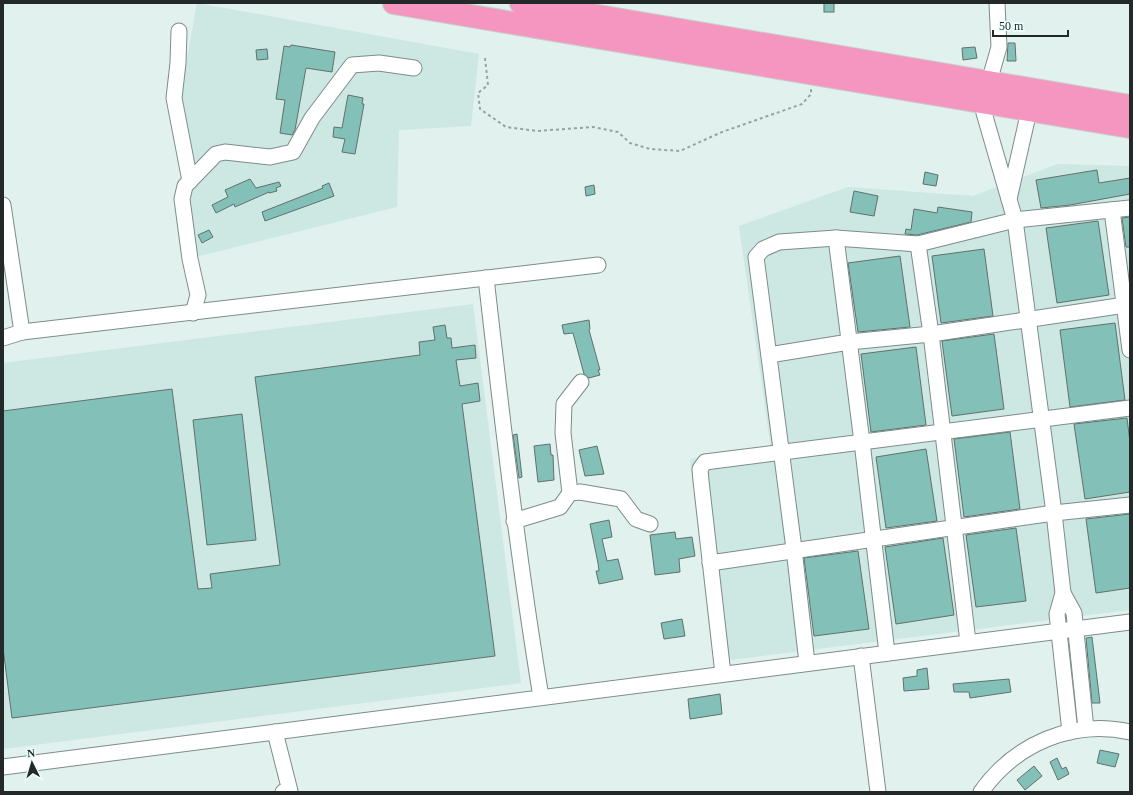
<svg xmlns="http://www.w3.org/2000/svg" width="1133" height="795" viewBox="0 0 1133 795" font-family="Georgia,serif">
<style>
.built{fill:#cde7e3}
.building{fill:#83c1b8;stroke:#61706d}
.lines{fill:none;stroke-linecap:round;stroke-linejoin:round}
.minor-casing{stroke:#7d8c8a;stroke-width:17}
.highway-casing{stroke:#cacccb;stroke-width:24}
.path{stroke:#96a3a1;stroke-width:2;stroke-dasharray:3 3;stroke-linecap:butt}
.minor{stroke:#fff;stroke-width:15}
.highway{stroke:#f496bf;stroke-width:22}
</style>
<rect width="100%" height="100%" fill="#e0f1ee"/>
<!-- built -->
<g class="built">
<path d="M197,3L479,54L471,126L399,130L397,207L192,258L178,109Z"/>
<path d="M1058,164L1130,166V610L715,662L690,459L771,449L739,226L848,187L973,196Z"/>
<path d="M473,304L521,683L3,749V363Z"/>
</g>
<!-- building -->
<g class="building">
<rect x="824" y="3" width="10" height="9"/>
<path d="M1008,43H1015L1016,61H1007Z"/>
<path d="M291,45L335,52L332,72L306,68L295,130L292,135L280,133L285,100L276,99L284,46L290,47Z"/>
<path d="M975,47L977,58L963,60L962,48Z"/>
<path d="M267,49L268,59L257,60L256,50Z"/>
<path d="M348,95L363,98L362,104H364L355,154L342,152L345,139L333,137L334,127L342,128Z"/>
<path d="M1097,170L1099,183L1130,178V194L1070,205L1041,208L1036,180Z"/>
<path d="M925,172L938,175L936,186L923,184Z"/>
<path d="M250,179L256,188L279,182L281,186L276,188L277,191L269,193V192L235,207L234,204L216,213L212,205L228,197L225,190Z"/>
<path d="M329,183L334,196L265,221L262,212L323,188L322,186Z"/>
<path d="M594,185L595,194L586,196L585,187Z"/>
<path d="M854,191L878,196L874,216L850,212Z"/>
<path d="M938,207L972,212L971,222L917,235L905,234L906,229L911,230L914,209L937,213Z"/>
<path d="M1130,217V247H1126L1122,218Z"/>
<path d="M1098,221L1109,295L1057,303L1046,228Z"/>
<path d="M209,230L213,237L202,243L198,235Z"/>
<path d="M984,249L993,316L941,323L932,256Z"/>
<path d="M900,256L910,327L858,332L848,263Z"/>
<path d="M589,320L590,329L589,330L600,370H598L600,375L589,378L584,374L573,333L564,334L562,325Z"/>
<path d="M1115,323L1125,400L1070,407L1060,330Z"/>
<path d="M445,325L447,338H451L452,348L475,345L476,358L456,360L460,386L478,383L480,401L462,404L495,656L12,718L3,648V411L172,389L198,589L212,588L210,574L280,565L255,377L420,355L419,342L435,340L433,327Z"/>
<path d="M994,334L1004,409L952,416L942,341Z"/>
<path d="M916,347L926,425L871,432L861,354Z"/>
<path d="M242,414L256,540L207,545L193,420Z"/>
<path d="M1127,418L1130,442V492L1085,499L1074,424Z"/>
<path d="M1010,432L1020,509L964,517L954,439Z"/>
<path d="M517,434L522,477L519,478L513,435Z"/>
<path d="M550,444L551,455H553L554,480L538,482L534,446Z"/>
<path d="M597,446L604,474L585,476L579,450Z"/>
<path d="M926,449L937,521L886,528L876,457Z"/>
<path d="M1130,514V588L1096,593L1086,519Z"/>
<path d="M609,520L612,537L602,539L607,561L618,559L623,579L599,584L596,571H599L598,563L590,524Z"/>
<path d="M1016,528L1026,601L976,607L966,535Z"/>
<path d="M675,532L676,539L692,537L695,556L679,559L680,572L655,575L650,535Z"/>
<path d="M943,538L954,615L896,624L885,547Z"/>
<path d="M858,551L869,629L814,636L804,558Z"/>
<path d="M682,619L685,636L664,639L661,623Z"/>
<path d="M1092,637L1100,703H1092L1086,638Z"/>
<path d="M927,668L929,689L904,691L903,678L917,676V670Z"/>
<path d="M1009,679L1011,692L970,698L969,692H954L953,684Z"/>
<path d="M720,694L722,714L690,719L688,699Z"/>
<path d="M1100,750L1119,754L1115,767L1097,763Z"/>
<path d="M1057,758L1062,769L1066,767L1069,774L1058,780L1050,762Z"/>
<path d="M1034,766L1042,776L1025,790L1017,780Z"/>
</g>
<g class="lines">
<defs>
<g id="minor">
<path d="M997,3L999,47L989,82L984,113L1015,220L1054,513L1063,593L1057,614L1070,732"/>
<path d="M179,31L178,63L174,98L190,181"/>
<path d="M1009,199L1031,102"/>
<path d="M3,205L22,332L3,338"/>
<path d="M1112,210L1130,350"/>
<path d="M836,238L862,442L887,653"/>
<path d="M918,244L931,334L968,642"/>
<path d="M486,278C502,418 518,558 541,697"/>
<path d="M193,313L198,295L190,259L182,199L185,186L216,154L225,152L270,157L293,152L312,118L352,65L379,63L414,68"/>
<path d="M22,332L598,265"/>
<path d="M769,355L849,342L931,334L1125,305"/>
<path d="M570,493L580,492L621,499L636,519L650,524"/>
<path d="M514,521L560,507L570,493L563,433L564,404L581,382"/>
<path d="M710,563L1054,513L1130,505"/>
<path d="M1063,593L1074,613L1086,729"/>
<path d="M861,656L878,792"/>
<path d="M807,663L794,549L756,257L763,249L779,242L836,238L918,244L1015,220L1130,208"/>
<path d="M723,674L701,481L700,469L705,462L1130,408"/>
<path d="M275,732L290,791L283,792"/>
<path d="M3,767L1130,622"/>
<path d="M981,792C1015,744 1072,719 1130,732"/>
</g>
<g id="highway">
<path d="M394,3L1130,127"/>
<path d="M521,3L1130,106"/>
</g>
</defs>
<!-- minor casing -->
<use href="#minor" class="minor-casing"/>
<!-- highway casing -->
<use href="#highway" class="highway-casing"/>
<!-- path -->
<path class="path" d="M485,58L488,85L478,93L480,109L506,127L537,131L593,127L618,132L630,143L650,149L680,151L722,132L802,104L811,94V89"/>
<!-- minor -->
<use href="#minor" class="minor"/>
<!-- highway -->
<use href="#highway" class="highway"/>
</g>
<!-- border -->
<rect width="1133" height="795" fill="none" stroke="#222928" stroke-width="8"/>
<!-- north arrow -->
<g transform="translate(32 763) rotate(355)" stroke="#edfffc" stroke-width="3" paint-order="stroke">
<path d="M0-3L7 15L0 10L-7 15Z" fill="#222928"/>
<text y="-6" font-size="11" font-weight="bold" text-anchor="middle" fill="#222928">N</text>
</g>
<!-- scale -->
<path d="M993 30v6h75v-6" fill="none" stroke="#222928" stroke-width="2"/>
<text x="999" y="30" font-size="12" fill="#222928" stroke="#edfffc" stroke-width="3" paint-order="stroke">50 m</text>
</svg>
